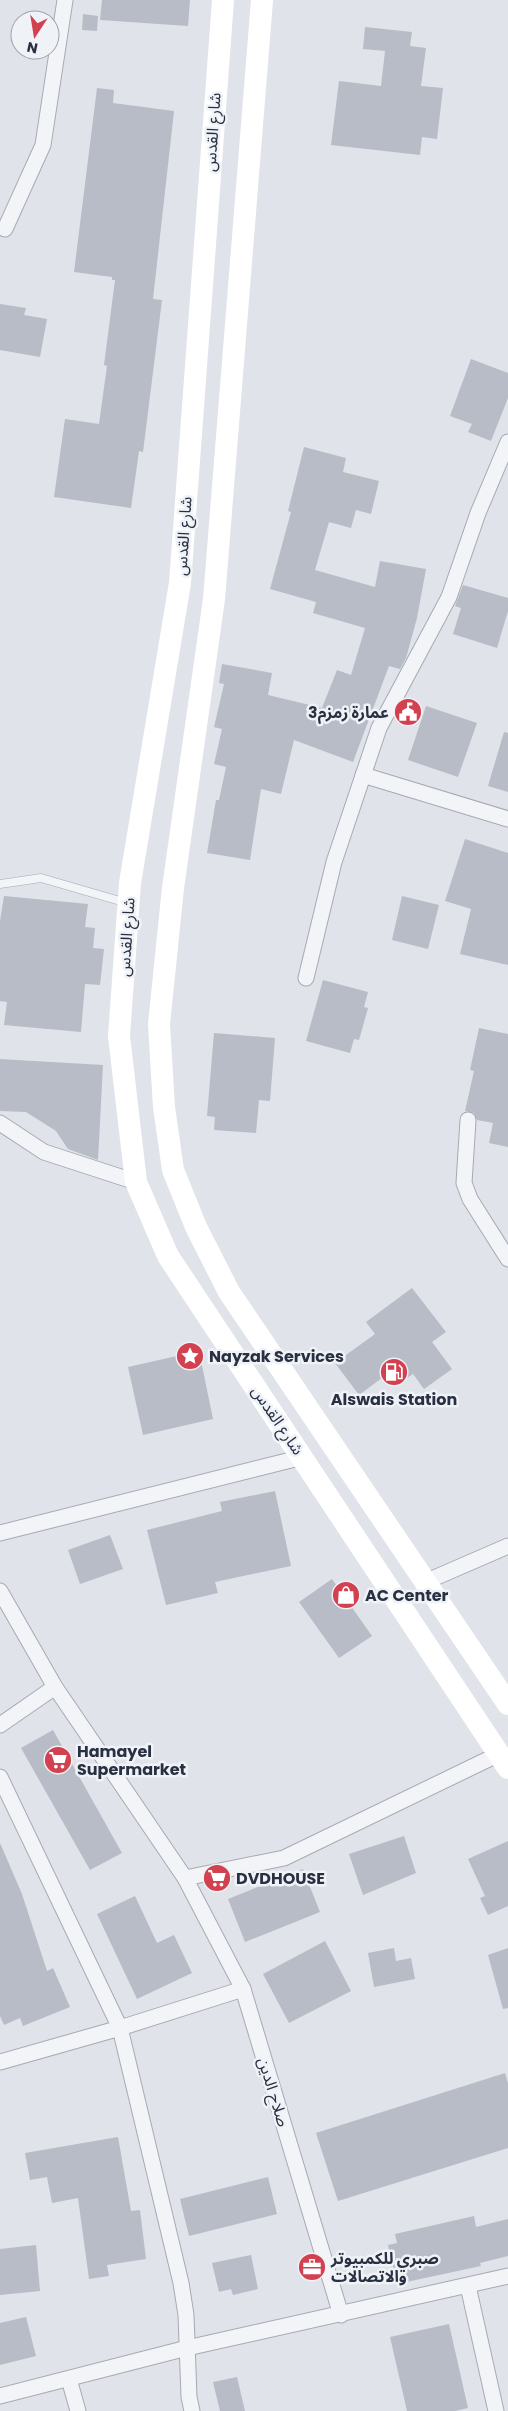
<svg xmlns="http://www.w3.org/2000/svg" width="508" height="2411" viewBox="0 0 508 2411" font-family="Poppins,'Noto Sans Arabic',sans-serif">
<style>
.building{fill:#b7bcc6}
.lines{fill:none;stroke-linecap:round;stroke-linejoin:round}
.lane-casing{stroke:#a5aab3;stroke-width:9}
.street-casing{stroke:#a5aab3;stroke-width:17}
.lane{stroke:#f3f4f7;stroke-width:8}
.street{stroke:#f3f4f7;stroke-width:15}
.secondary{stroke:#fff;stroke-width:22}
.labels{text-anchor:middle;stroke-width:5;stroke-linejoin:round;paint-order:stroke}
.street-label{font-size:16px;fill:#283041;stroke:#eff2f7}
.poi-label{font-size:16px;font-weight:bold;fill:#283041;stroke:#eff2f7;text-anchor:start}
</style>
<rect width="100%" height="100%" fill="#e0e3e9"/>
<!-- building -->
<g class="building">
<path d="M102,0H190L188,26L100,20Z"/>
<path d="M83,14L98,16L97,31L82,30Z"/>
<path d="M365,27L412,32L410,46L426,48L421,86L443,88L437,139L422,137L420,155L331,145L339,81L381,86L385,51L363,49Z"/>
<path d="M97,88L114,90L113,103L174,111L153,299L162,300L143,452L139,451L131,508L54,497L65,419L99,424L107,366L104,365L115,280H112V277L74,272Z"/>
<path d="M0,304L26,308L24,315L47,319L40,357L0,350Z"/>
<path d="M471,359L508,373V398L491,441L468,432L472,424L450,416Z"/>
<path d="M304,447L346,458L343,472L379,481L371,514L356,510L351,528L329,522L315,570L375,587L380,561L426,569L417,618L406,658L400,669L389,666L353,762L294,740L281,794L261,789L250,860L207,853L216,800H219L226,767L214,764L222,729L214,727L224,684L219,683L222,664L272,673L268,695L322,708L337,670L351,675L365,628L313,613L316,602L270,589L291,512L288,511Z"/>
<path d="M463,585L508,598V611L497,648L453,634L461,608L455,606Z"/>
<path d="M426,706L477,723L458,777L408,760Z"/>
<path d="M504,732L508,733V792L488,786Z"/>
<path d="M465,839L508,853V965L460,954L471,909L445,901Z"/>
<path d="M4,896L88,904L85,927L95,928L93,948L104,949L100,985L85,984L81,1032L4,1025L7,1002L0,1001V921Z"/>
<path d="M402,896L439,905L428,949L392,940Z"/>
<path d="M323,980L368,992L364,1007L368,1008L359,1040L354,1039L350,1053L306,1041Z"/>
<path d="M479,1028L508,1034V1147L489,1143L493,1123L477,1120L474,1113L465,1111L474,1071L470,1070Z"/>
<path d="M214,1033L275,1038L270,1101L259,1100L256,1133L214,1130L215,1117L207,1116Z"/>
<path d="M0,1059L103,1065L98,1160L68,1149L56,1131L26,1112L0,1111Z"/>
<path d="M412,1288L446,1332L432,1342L452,1369L424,1389L413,1374L407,1378L398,1366L359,1395L335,1363L375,1334L366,1322Z"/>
<path d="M199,1351L213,1419L143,1435L128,1367Z"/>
<path d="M275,1491L291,1566L215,1582L218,1593L166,1605L147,1530L222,1511L220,1502Z"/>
<path d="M110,1535L123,1569L80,1584L68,1550Z"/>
<path d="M332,1579L372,1636L339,1658L299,1602Z"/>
<path d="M53,1730L122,1853L90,1870L21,1748Z"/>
<path d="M404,1836L416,1873L363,1895L349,1854Z"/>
<path d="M508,1841V1906L488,1915L480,1898L485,1896L468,1859Z"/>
<path d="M0,1843L22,1894L47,1971L53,1968L70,2007L23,2026L20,2018L4,2025L0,2016Z"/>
<path d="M303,1869L320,1912L245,1942L228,1899Z"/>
<path d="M135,1896L157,1943L174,1935L192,1973L137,1999L97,1914Z"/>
<path d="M325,1941L351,1991L289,2023L263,1974Z"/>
<path d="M394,1948L396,1961L411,1958L415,1979L374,1987L368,1953Z"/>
<path d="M508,1948V2008L503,2009L488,1955Z"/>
<path d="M505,2073L508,2083V2148L338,2201L316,2133Z"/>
<path d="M118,2137L131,2211L140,2210L146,2259L107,2265L109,2276L89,2279L78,2198L52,2203L47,2177L30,2180L25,2153Z"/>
<path d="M268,2177L277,2214L189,2236L180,2199Z"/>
<path d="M474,2216L476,2227L508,2219V2256L480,2263L481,2266L397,2284L388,2245L397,2243L395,2234Z"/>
<path d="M36,2245L40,2291L0,2295V2249Z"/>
<path d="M251,2255L258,2289L233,2295L231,2289L219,2292L212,2263Z"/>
<path d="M26,2317L36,2356L0,2365V2323Z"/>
<path d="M449,2324L468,2408L455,2411H407L390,2337Z"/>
<path d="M237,2377L245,2411H220L213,2382Z"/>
</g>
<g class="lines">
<defs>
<path id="lane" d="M0,884L41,878L127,903"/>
<g id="street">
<path d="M5,229L43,145L65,0"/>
<path d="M363,775L508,819"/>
<path d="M306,978L334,862L379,728L449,597L478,513L508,442"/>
<path d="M468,1120L464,1183L470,1199L508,1259"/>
<path d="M0,1123L44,1152L136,1182"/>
<path d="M0,1533L303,1457"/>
<path d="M425,1582L508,1546"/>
<path d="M0,1591L55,1687L185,1878L284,1858L499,1754"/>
<path d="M0,1725L55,1687"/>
<path d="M0,1777L120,2028L181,2283L186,2315L189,2397L192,2411"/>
<path d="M185,1878L243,1989L341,2315"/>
<path d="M0,2062L120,2028L243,1989"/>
<path d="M468,2286L496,2411"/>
<path d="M69,2379L78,2411"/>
<path d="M0,2396L187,2348L508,2276"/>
</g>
</defs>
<!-- lane casing -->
<use href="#lane" class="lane-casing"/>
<!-- street casing -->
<use href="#street" class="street-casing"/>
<!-- lane -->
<use href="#lane" class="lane"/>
<!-- street -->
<use href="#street" class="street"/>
<!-- secondary -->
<g class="secondary">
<path d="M223,0L180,583L130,883L119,1036L136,1182L168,1256L508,1768"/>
<path d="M262,0L214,599L173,888L159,1024L164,1107L173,1170L196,1227L229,1292L508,1704"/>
</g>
</g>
<!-- icons -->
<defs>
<symbol id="civic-disc" viewBox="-11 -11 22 22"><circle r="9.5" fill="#d3404f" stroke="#eff2f7"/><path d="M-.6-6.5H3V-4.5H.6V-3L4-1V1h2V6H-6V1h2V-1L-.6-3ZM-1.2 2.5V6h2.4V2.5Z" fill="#fff"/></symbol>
<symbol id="sight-disc" viewBox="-11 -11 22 22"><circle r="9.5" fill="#d3404f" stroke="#eff2f7"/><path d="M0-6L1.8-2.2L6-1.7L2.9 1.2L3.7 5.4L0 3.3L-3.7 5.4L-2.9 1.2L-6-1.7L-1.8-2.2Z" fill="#fff"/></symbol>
<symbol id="fuel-disc" viewBox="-11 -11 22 22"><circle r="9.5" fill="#d3404f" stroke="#eff2f7"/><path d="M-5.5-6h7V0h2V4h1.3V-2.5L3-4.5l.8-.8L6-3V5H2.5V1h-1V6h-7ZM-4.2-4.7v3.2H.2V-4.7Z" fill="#fff"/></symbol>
<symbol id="shop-disc" viewBox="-11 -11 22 22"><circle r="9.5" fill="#d3404f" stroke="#eff2f7"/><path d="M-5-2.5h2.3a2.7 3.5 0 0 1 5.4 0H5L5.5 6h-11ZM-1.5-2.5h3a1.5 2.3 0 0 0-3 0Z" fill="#fff"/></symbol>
<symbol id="supermarket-disc" viewBox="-11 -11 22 22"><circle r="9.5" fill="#d3404f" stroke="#eff2f7"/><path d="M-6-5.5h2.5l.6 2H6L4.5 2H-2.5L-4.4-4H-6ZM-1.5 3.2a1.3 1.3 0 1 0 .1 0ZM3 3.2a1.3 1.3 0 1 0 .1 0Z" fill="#fff"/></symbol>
<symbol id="office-disc" viewBox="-11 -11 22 22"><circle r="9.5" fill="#d3404f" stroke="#eff2f7"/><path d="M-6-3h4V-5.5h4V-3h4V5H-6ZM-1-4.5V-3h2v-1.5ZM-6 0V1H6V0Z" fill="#fff"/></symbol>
</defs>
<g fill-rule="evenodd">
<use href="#civic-disc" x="392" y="696" width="32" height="32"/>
<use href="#sight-disc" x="174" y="1340" width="32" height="32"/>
<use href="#fuel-disc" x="378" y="1356" width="32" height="32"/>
<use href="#shop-disc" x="330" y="1579" width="32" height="32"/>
<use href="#supermarket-disc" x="42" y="1744" width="32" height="32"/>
<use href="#supermarket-disc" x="201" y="1862" width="32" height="32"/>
<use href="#office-disc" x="296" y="2251" width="32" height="32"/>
</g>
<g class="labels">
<!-- street labels -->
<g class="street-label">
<text transform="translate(212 132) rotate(-86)" y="6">شارع القدس</text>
<text transform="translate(183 536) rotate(-86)" y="6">شارع القدس</text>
<text transform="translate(126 937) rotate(-86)" y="6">شارع القدس</text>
<text transform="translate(278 1420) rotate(56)" y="6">شارع القدس</text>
<text transform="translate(274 2092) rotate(73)" y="6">صلاح الدين</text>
</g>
<!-- poi labels -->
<g class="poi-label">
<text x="389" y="718" text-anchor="end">عمارة زمزم3</text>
<text x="209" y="1362">Nayzak Services</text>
<text x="394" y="1405" text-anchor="middle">Alswais Station</text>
<text x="365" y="1601">AC Center</text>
<text x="77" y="1757">Hamayel<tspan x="77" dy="18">Supermarket</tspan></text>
<text x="236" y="1884">DVDHOUSE</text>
<text x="331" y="2264">صبري للكمبيوتر<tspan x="331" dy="18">والاتصالات</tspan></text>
</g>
</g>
<!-- north arrow -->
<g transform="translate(35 35) rotate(192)"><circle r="24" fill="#eff2f7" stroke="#9fa4ae"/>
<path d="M0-4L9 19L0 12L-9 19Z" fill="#d3404f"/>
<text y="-8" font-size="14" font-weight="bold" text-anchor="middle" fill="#283041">N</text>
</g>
</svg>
